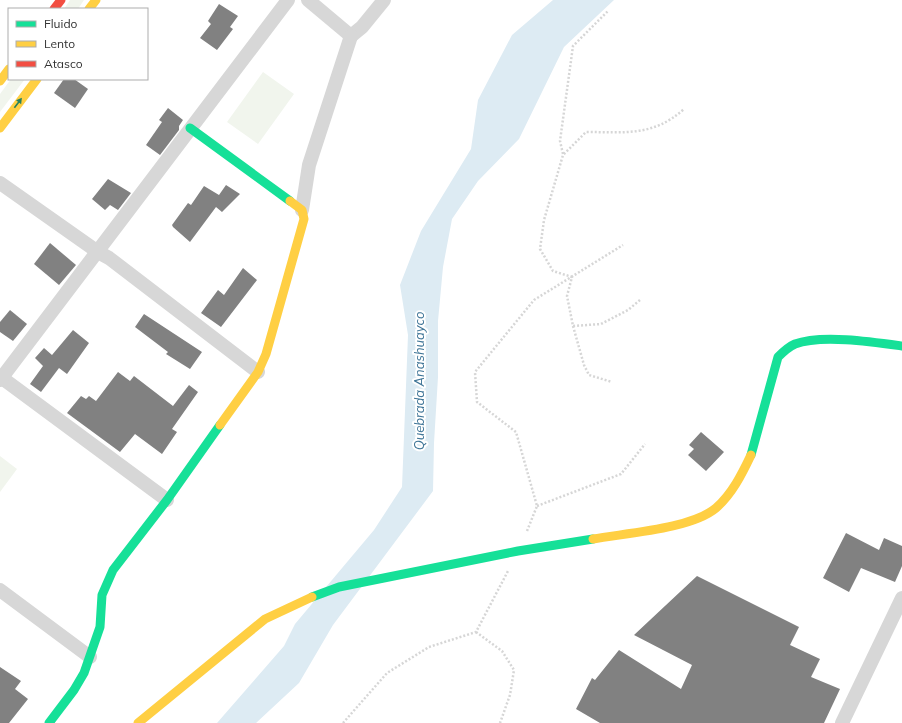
<svg xmlns="http://www.w3.org/2000/svg" width="902" height="723" viewBox="0 0 902 723" font-family="Mulish,sans-serif">
<style>
.green{fill:#f1f5ed}
.water{fill:#ddebf3}
.building{fill:#818181}
.lines{fill:none;stroke-linecap:round;stroke-linejoin:round}
.path{stroke:#d6d6d6;stroke-width:2.5;stroke-dasharray:2 2;stroke-linecap:butt}
.street{stroke:#d7d7d7;stroke-width:14}
.fast{stroke:#16e098;stroke-width:9}
.slow{stroke:#ffcf43;stroke-width:9}
.jam{stroke:#f24e42;stroke-width:9}
.oneway{fill:#268160}
.labels{text-anchor:middle;stroke-width:4;stroke-linejoin:round;paint-order:stroke}
.water-label{font-size:13px;font-style:italic;fill:#3f7597;stroke:#fff}
</style>
<rect width="100%" height="100%" fill="#fff"/>
<!-- green -->
<g class="green">
<path d="M70,0H84L78,9H64Z"/>
<path d="M263,72L294,94L258,144L227,122Z"/>
<path d="M11,79H25L0,112V94Z"/>
<path d="M0,456L17,469L0,492Z"/>
</g>
<!-- water -->
<path class="water" d="M553,0H614L564,47L519,139L478,181L452,219L443,267L438,321V377L434,443L433,491L333,625L299,683L256,723H217L284,646L295,624L374,530L402,487L408,335L400,285L421,231L471,149L478,100L512,35Z"/>
<!-- building -->
<g class="building">
<path d="M219,4L238,16L230,27L233,29L217,50L200,38L211,24L208,21Z"/>
<path d="M64,79H74L88,89L75,108L54,93Z"/>
<path d="M168,108L183,120L179,126V130L160,155L146,145L162,122L159,120Z"/>
<path d="M108,179L131,193L118,210L110,205L105,210L92,199Z"/>
<path d="M226,185L240,194L222,212L216,207L190,242L173,227L172,225L188,203L191,205L204,186L219,195Z"/>
<path d="M50,243L76,265L59,285L34,264Z"/>
<path d="M243,268L257,280L221,327L201,313L218,290L224,295Z"/>
<path d="M10,310L27,324L13,341L0,332V322Z"/>
<path d="M144,314L202,352L190,369L166,354L168,352L135,327Z"/>
<path d="M73,330L89,343L67,374L59,368L41,392L30,384L43,366L35,358L44,348L52,355Z"/>
<path d="M118,372L130,381L134,376L173,406L189,385L198,392L172,429L177,432L162,454L135,434L120,452L67,413L81,396L86,399L89,396L96,401Z"/>
<path d="M701,432L724,452L706,471L688,455L694,449L689,445Z"/>
<path d="M846,533L879,550L884,538L902,546V566L895,582L861,568L849,592L823,578Z"/>
<path d="M697,576L799,627L790,645L820,659L811,677L840,689L824,723H600L576,709L592,678L595,680L619,650L681,689L692,665L634,635Z"/>
<path d="M0,667L21,681L15,689L28,699L9,723H0Z"/>
</g>
<g class="lines">
<!-- path -->
<g class="path">
<path d="M563,154L560,141L573,46L608,11"/>
<path d="M640,300L628,310L601,324L573,326L567,296L572,277L553,271L540,249L544,220L563,155L586,132C624,132 653,137 684,109"/>
<path d="M573,326L584,365L589,375L612,382"/>
<path d="M537,506L621,474L645,444"/>
<path d="M527,531L537,506L516,432L477,402L475,372L534,300L623,245"/>
<path d="M476,632L502,651L514,670L510,695L500,723"/>
<path d="M343,723L387,673L429,647L476,632L508,571"/>
</g>
<!-- street -->
<g class="street">
<path d="M308,0L351,36L362,27L384,0"/>
<path d="M0,183L98,252L109,258L258,372"/>
<path d="M302,210L309,165L351,36"/>
<path d="M2,378L167,500"/>
<path d="M0,380L288,0"/>
<path d="M0,590L90,657"/>
<path d="M842,723L902,598"/>
</g>
<!-- fast -->
<g class="fast">
<path d="M190,128L290,201"/>
<path d="M751,455L778,357C783,352 788,347 795,344C821,334 874,342 902,346"/>
<path d="M312,597L339,587L518,551L593,539"/>
<path d="M49,723L74,690L84,673L100,627L102,595L113,570L167,500L220,425"/>
</g>
<!-- slow -->
<g class="slow">
<path d="M89,9L96,0"/>
<path d="M0,81L9,69"/>
<path d="M0,128L37,79"/>
<path d="M220,425L258,372L266,354L304,219L302,210L290,201"/>
<path d="M593,539C626,533 691,529 716,508C732,494 742,474 751,455"/>
<path d="M138,723L265,619L312,597"/>
</g>
<!-- jam -->
<path class="jam" d="M54,9L61,0"/>
</g>
<!-- one-way arrows -->
<defs><path id="oneway-solid" d="M-6-.8H1V-3.2L6.5 0L1 3.2V.8H-6Z"/></defs>
<use class="oneway" href="#oneway-solid" transform="translate(18 103) rotate(-53)"/>
<g class="labels">
<!-- water labels -->
<g class="water-label">
<text transform="translate(419 381) rotate(-90)" y="5">Quebrada Anashuayco</text>
</g>
</g>
<!-- legend -->
<rect x="8" y="8" width="140" height="72" fill="#ffffff" stroke="#adadad"/>
<rect x="16" y="21" width="20" height="6" fill="#16e098" stroke="#adadad"/>
<text x="44" y="28" font-size="12" fill="#333333">Fluido</text>
<rect x="16" y="41" width="20" height="6" fill="#ffcf43" stroke="#adadad"/>
<text x="44" y="48" font-size="12" fill="#333333">Lento</text>
<rect x="16" y="61" width="20" height="6" fill="#f24e42" stroke="#adadad"/>
<text x="44" y="68" font-size="12" fill="#333333">Atasco</text>
</svg>
